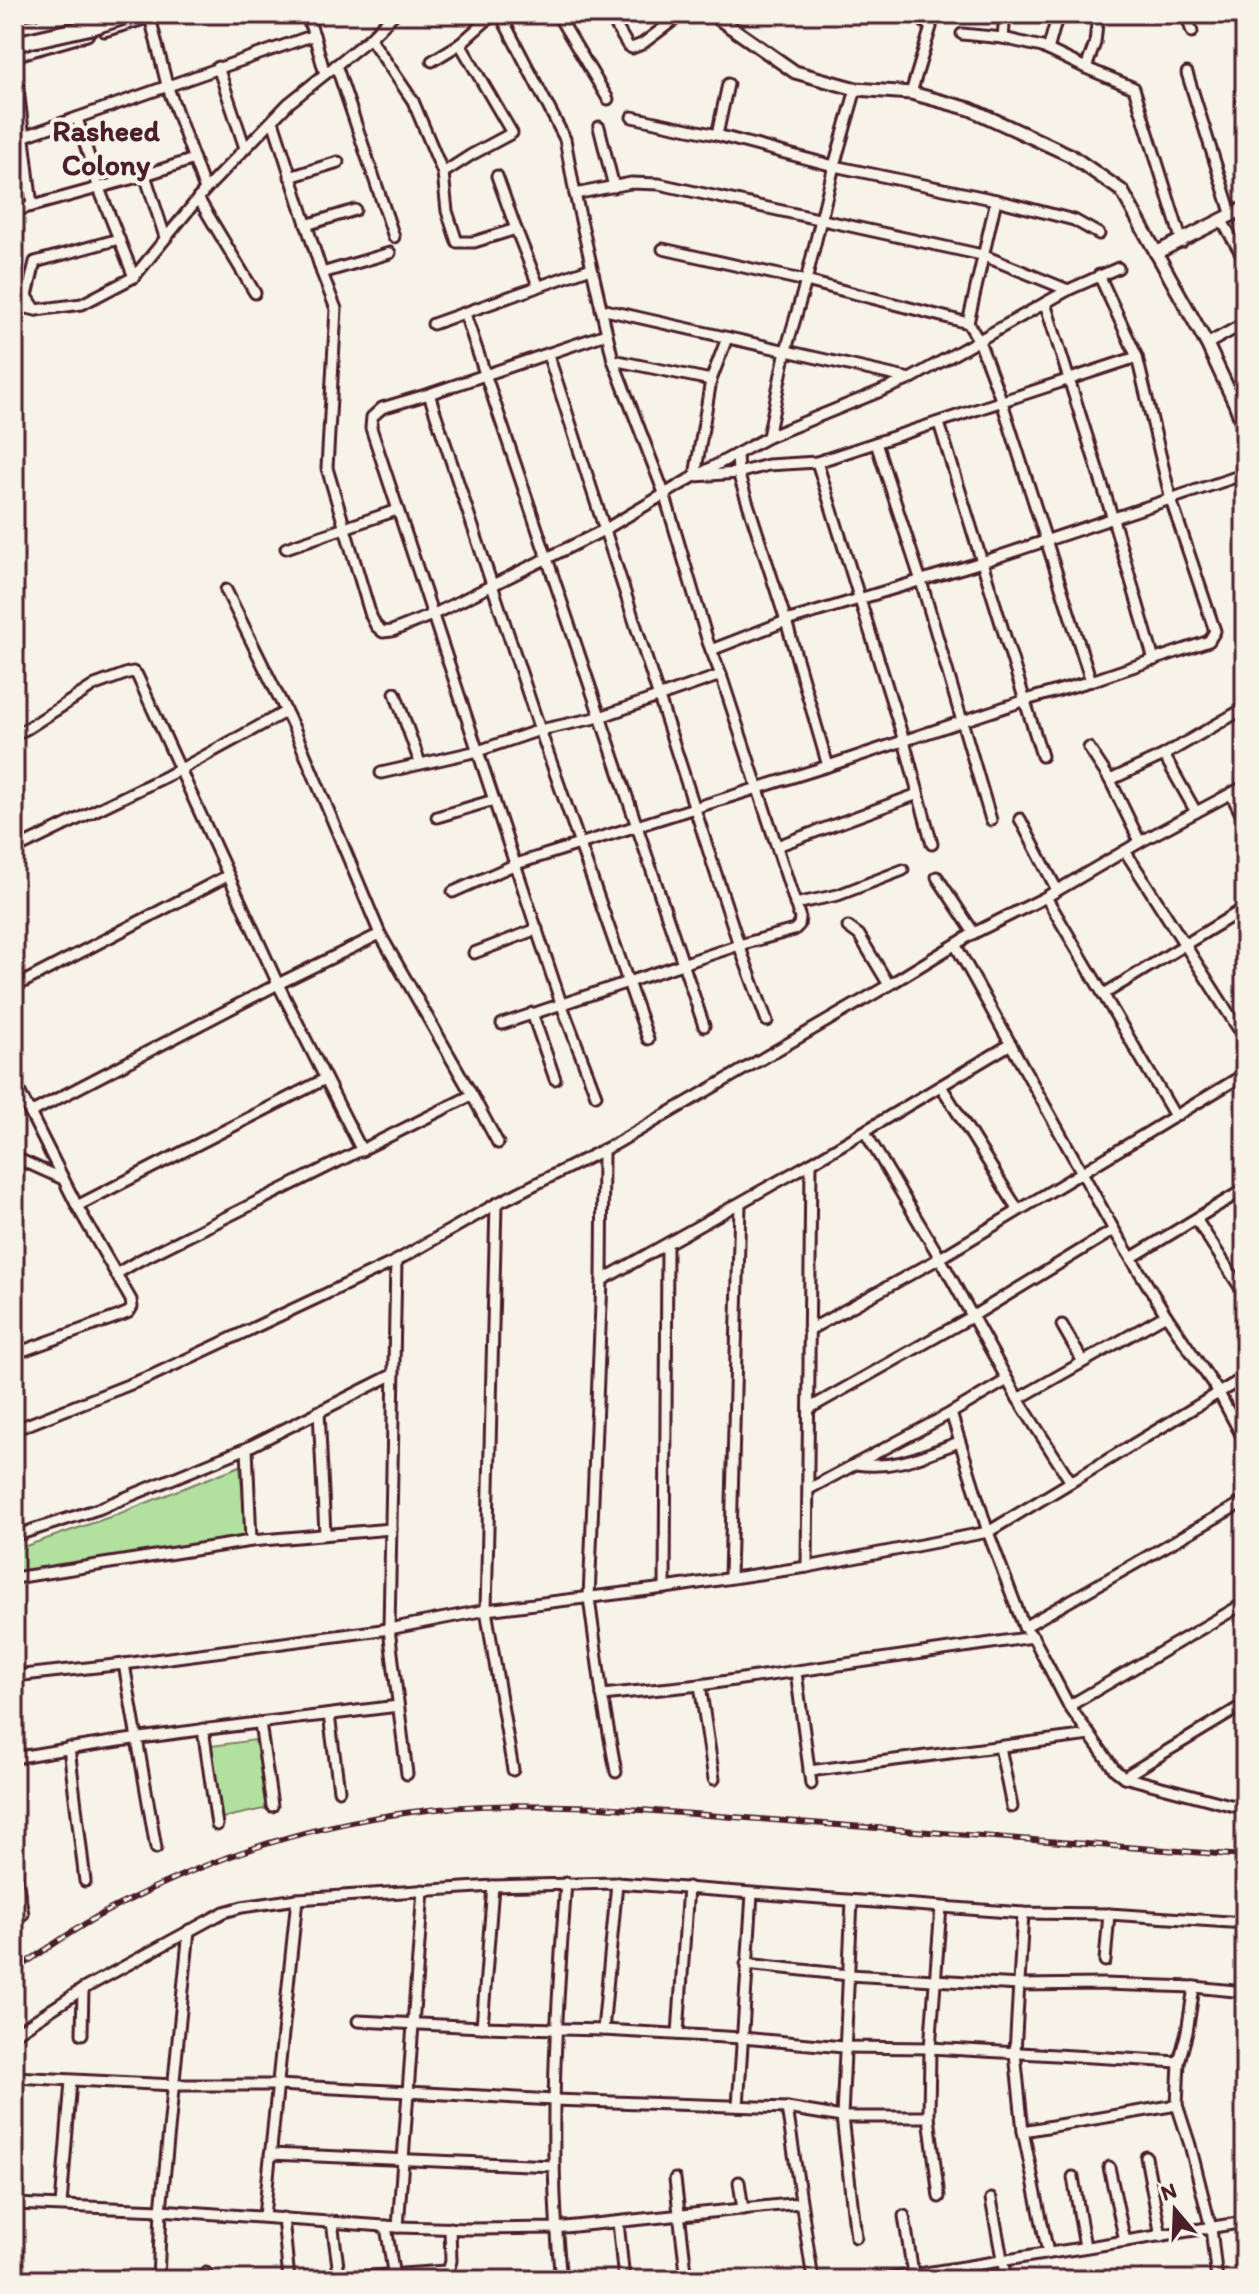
<svg xmlns="http://www.w3.org/2000/svg" width="1259" height="2294" viewBox="0 0 1259 2294" font-family="Itim,sans-serif">
<style>
.green{fill:#b1e09f;stroke:#7e8065;stroke-width:2}
.lines{fill:none;stroke-linecap:round;stroke-linejoin:round}
.minor-casing{stroke:#4a1f2b;stroke-width:15}
.tertiary-casing{stroke:#4a1f2b;stroke-width:17}
.secondary-casing{stroke:#4a1f2b;stroke-width:18}
.minor{stroke:#f7f3e8;stroke-width:9}
.tertiary{stroke:#f7f3e8;stroke-width:11}
.secondary{stroke:#f7f3e8;stroke-width:12}
.rail-casing{stroke:#4a1f2b;stroke-width:6}
.rail{stroke:#f7f3e8;stroke-width:3;stroke-dasharray:9;stroke-linecap:butt}
.trunk-bridge-casing{stroke:#4a1f2b;stroke-width:20;stroke-linecap:butt}
.trunk-bridge{stroke:#f7f3e8;stroke-width:14}
.labels{text-anchor:middle;stroke-width:8;stroke-linejoin:round;paint-order:stroke}
.neighbourhood-label{font-size:30px;font-weight:bold;fill:#4a1f2b;stroke:#f7f3e8}
</style>
<rect width="100%" height="100%" fill="#f7f3e8"/>
<filter id="ink" filterUnits="userSpaceOnUse"><feTurbulence type="fractalNoise" baseFrequency=".0125" numOctaves="2"/><feDisplacementMap in="SourceGraphic" scale="16" xChannelSelector="R" yChannelSelector="G"/><feConvolveMatrix kernelMatrix="1 2 1 2 8 2 1 2 1" color-interpolation-filters="sRGB"/></filter>
<g filter="url(#ink)">
<!-- green -->
<g class="green">
<path d="M240,1466L247,1545L14,1577V1550L113,1516Z"/>
<path d="M255,1740L268,1808L222,1818L211,1746Z"/>
</g>
<g class="lines">
<defs>
<g id="minor">
<path d="M306,14L314,35"/>
<path d="M500,14L565,139L575,194L613,360L664,493L708,642L721,675L800,918L799,925L794,930L739,945L502,1024"/>
<path d="M557,14L608,99"/>
<path d="M609,14L628,46L632,48L642,44L682,14"/>
<path d="M1186,14L1192,32"/>
<path d="M150,17L167,85L205,190"/>
<path d="M962,34L1003,38L1042,47L1086,68L1134,88L1182,242"/>
<path d="M370,38L413,101L443,173L447,211L457,242H474L516,229L538,285"/>
<path d="M1003,38L1005,14"/>
<path d="M1048,50L1058,14"/>
<path d="M14,55L32,206"/>
<path d="M432,61L460,44L487,20L497,14"/>
<path d="M336,65L394,237"/>
<path d="M218,67L245,148"/>
<path d="M1086,68L1095,43L1098,14"/>
<path d="M1187,73L1232,216"/>
<path d="M911,93L931,27L914,14"/>
<path d="M632,117L717,135L834,166L996,200L1074,220L1099,234"/>
<path d="M77,118L98,186L134,277"/>
<path d="M273,121L322,273L336,309L327,468L371,616L376,626L383,632L392,631L432,615L604,530L695,476L738,473L768,465L817,462L1137,357"/>
<path d="M599,127L614,187"/>
<path d="M717,135L728,84"/>
<path d="M25,136L314,35L325,74"/>
<path d="M443,173L471,155L512,133L460,44"/>
<path d="M145,175L165,237"/>
<path d="M497,176L516,229"/>
<path d="M290,177L338,162"/>
<path d="M575,194L631,183L659,184L982,255L1068,290"/>
<path d="M198,198L255,293"/>
<path d="M14,211L145,175L194,159"/>
<path d="M1222,221L1245,260"/>
<path d="M306,225L355,210"/>
<path d="M663,249L806,281L968,323L979,341L1002,402L1091,681"/>
<path d="M322,273L390,253"/>
<path d="M1045,303L1113,519L1154,660"/>
<path d="M14,305L36,310L82,304L134,277L205,190L289,103L370,38L394,14"/>
<path d="M601,309L910,379"/>
<path d="M36,310L27,296L35,262L119,239"/>
<path d="M465,314L704,1026"/>
<path d="M968,323L996,200"/>
<path d="M433,324L591,268"/>
<path d="M1207,344L1245,323"/>
<path d="M548,354L739,945L767,1021"/>
<path d="M613,360L711,380"/>
<path d="M429,394L540,730L648,1039"/>
<path d="M939,423L1042,756"/>
<path d="M768,437L786,350L806,281L834,166L856,89"/>
<path d="M876,443L921,581L991,820"/>
<path d="M737,454L738,473L786,621L828,766"/>
<path d="M817,462L904,741L932,844"/>
<path d="M698,475L768,437L910,379L1068,290L1118,268"/>
<path d="M695,476L711,380L727,338"/>
<path d="M286,548L397,510"/>
<path d="M711,650L786,621L982,562L1245,474"/>
<path d="M395,693L420,763"/>
<path d="M14,735L28,728L95,685L128,673L133,672L137,675L278,984L362,1151"/>
<path d="M1089,748L1110,780L1140,842"/>
<path d="M1164,755L1196,812"/>
<path d="M381,773L478,751L540,730L600,717L721,675"/>
<path d="M1110,780L1164,755L1245,708"/>
<path d="M1231,794L1245,822"/>
<path d="M437,817L494,800"/>
<path d="M1020,819L1057,890"/>
<path d="M777,846L918,794"/>
<path d="M14,850L179,770L285,712"/>
<path d="M1125,851L1245,1039"/>
<path d="M937,877L974,933"/>
<path d="M453,892L516,864L828,766L1026,700L1091,681L1209,641L1215,631L1171,500L1137,357L1099,275"/>
<path d="M1046,897L1175,1116"/>
<path d="M795,904L838,895L903,870"/>
<path d="M848,927L859,935L889,985"/>
<path d="M956,946L1114,1230L1166,1315L1219,1393L1245,1442"/>
<path d="M474,953L537,929"/>
<path d="M14,987L227,876"/>
<path d="M1104,994L1245,908"/>
<path d="M532,1013L555,1079"/>
<path d="M14,1081L77,1206L131,1300L132,1307L129,1312L122,1315L14,1354"/>
<path d="M941,1086L1018,1210"/>
<path d="M472,1095L498,1143"/>
<path d="M596,1095L561,1003L371,428L372,417L382,408L429,394L606,334"/>
<path d="M30,1113L278,984L380,934"/>
<path d="M865,1132L940,1258L1018,1399L1071,1482"/>
<path d="M603,1151L602,1280L589,1598L602,1695L616,1772"/>
<path d="M14,1157L63,1179"/>
<path d="M496,1204L486,1610L513,1770"/>
<path d="M77,1206L325,1079"/>
<path d="M1196,1219L1245,1295"/>
<path d="M1131,1258L1245,1189"/>
<path d="M396,1261L389,1629L407,1774"/>
<path d="M116,1274L138,1261L472,1095L380,934L294,728L226,590"/>
<path d="M602,1280L811,1163L1011,1044"/>
<path d="M1062,1325L1083,1362"/>
<path d="M809,1330L940,1258L1245,1074"/>
<path d="M1018,1399L1166,1315"/>
<path d="M810,1408L973,1316L1114,1230"/>
<path d="M319,1411L325,1534"/>
<path d="M951,1413L988,1532L1024,1627L1033,1637L1069,1706L1115,1770L1124,1777L1234,1806L1245,1801"/>
<path d="M14,1430L151,1376L396,1261L496,1204L617,1143L889,985L974,933L1046,897L1140,842L1245,786"/>
<path d="M247,1448L251,1541"/>
<path d="M856,1464C895,1470 924,1455 959,1442"/>
<path d="M809,1489L951,1413L1007,1380"/>
<path d="M14,1536L98,1509L247,1448L394,1374"/>
<path d="M807,1567L811,1163"/>
<path d="M730,1577L740,1204"/>
<path d="M14,1578L251,1541L391,1529"/>
<path d="M665,1588L667,1245"/>
<path d="M1024,1627L1245,1501"/>
<path d="M124,1664L156,1848"/>
<path d="M796,1672L811,1784"/>
<path d="M14,1676L124,1664L389,1629L486,1610L665,1588L807,1567L988,1532L1245,1377"/>
<path d="M700,1685L714,1779"/>
<path d="M602,1695L700,1685L1033,1637"/>
<path d="M1069,1706L1245,1603"/>
<path d="M329,1715L339,1790"/>
<path d="M260,1723L272,1806"/>
<path d="M203,1729L217,1825"/>
<path d="M1000,1747L1012,1807"/>
<path d="M69,1748L85,1881"/>
<path d="M14,1758C141,1735 270,1722 398,1706"/>
<path d="M809,1771L1090,1735"/>
<path d="M1124,1777L1245,1704"/>
<path d="M14,1863L23,1914"/>
<path d="M852,1901L842,2117L856,2237"/>
<path d="M1023,1913L1015,2053L1023,2131L1048,2253"/>
<path d="M1105,1961L1109,1914"/>
<path d="M746,1964L849,1975L1019,1985L1103,1984L1194,1987L1245,1992"/>
<path d="M1194,1987L1187,2032L1179,2062L1177,2105L1190,2145L1211,2228L1217,2280"/>
<path d="M358,2021L482,2027L603,2030L742,2038L843,2047L930,2048L1179,2062"/>
<path d="M482,2027L493,1886"/>
<path d="M603,2030L617,1883"/>
<path d="M14,2034L83,1989L224,1912L242,1907L297,1899L493,1886L617,1883L1023,1913L1109,1914L1245,1923"/>
<path d="M82,2034L83,1989"/>
<path d="M678,2034L688,1887"/>
<path d="M14,2077L174,2085H278L554,2100L787,2108L842,2117H929"/>
<path d="M738,2106L752,1894"/>
<path d="M787,2108L813,2280"/>
<path d="M1023,2131L1177,2105"/>
<path d="M270,2154L554,2166"/>
<path d="M1146,2157L1161,2236"/>
<path d="M1109,2167L1125,2241"/>
<path d="M1073,2177L1085,2247"/>
<path d="M675,2179L687,2280"/>
<path d="M739,2182L743,2209"/>
<path d="M939,2197L929,2117L930,2048L941,1907"/>
<path d="M991,2199L1006,2280"/>
<path d="M14,2204L161,2210L398,2227L423,1890"/>
<path d="M61,2205L71,2081"/>
<path d="M264,2216L297,1899"/>
<path d="M904,2216L914,2280"/>
<path d="M283,2218L289,2280"/>
<path d="M332,2222L339,2273L344,2278L445,2271L449,2268L451,2261L450,2228"/>
<path d="M618,2222L624,2280"/>
<path d="M386,2226L394,2278"/>
<path d="M398,2227L469,2229L555,2228L800,2203"/>
<path d="M206,2273L207,2280"/>
<path d="M109,2278V2280"/>
<path d="M158,2280L161,2210L189,1930"/>
<path d="M561,2280C547,2148 556,2015 566,1883"/>
<path d="M881,2280L1245,2222"/>
</g>
<g id="tertiary">
<path d="M712,14L795,72L856,89L911,93L970,109L1070,155L1122,191L1207,344L1236,406L1245,432"/>
<path d="M14,28L47,24L84,14"/>
<path d="M104,30L157,14"/>
<path d="M14,55L87,34"/>
<path d="M1156,253L1245,208"/>
</g>
<path id="secondary" d="M43,14L52,44"/>
</defs>
<!-- minor casing -->
<use href="#minor" class="minor-casing"/>
<!-- tertiary casing -->
<use href="#tertiary" class="tertiary-casing"/>
<!-- secondary casing -->
<use href="#secondary" class="secondary-casing"/>
<!-- minor -->
<use href="#minor" class="minor"/>
<!-- tertiary -->
<use href="#tertiary" class="tertiary"/>
<!-- secondary -->
<use href="#secondary" class="secondary"/>
<defs>
<path id="rail" d="M14,1971C48,1948 81,1924 117,1906C209,1858 310,1825 412,1812C475,1803 538,1805 601,1807L1245,1856"/>
</defs>
<!-- rail casing -->
<use href="#rail" class="rail-casing"/>
<!-- rail -->
<use href="#rail" class="rail"/>
<defs>
<path id="trunk-bridge" d="M14,44L94,26L132,14"/>
</defs>
<!-- trunk-bridge casing -->
<use href="#trunk-bridge" class="trunk-bridge-casing"/>
<!-- trunk-bridge -->
<use href="#trunk-bridge" class="trunk-bridge"/>
</g>
</g>
<g class="labels">
<!-- neighbourhood labels -->
<g class="neighbourhood-label">
<text x="106" y="141">Rasheed<tspan x="106" dy="34">Colony</tspan></text>
</g>
</g>
<!-- margin -->
<rect width="1259" height="2294" fill="none" stroke="#f7f3e8" stroke-width="48"/>
<rect x="24" y="24" width="1211" height="2246" fill="none" stroke="#4a1f2b" stroke-width="3" filter="url(#ink)"/>
<!-- north arrow -->
<g transform="translate(1175 2210) rotate(341)" stroke="#f7f3e8" stroke-width="6" paint-order="stroke">
<path d="M0-6L14 30L0 20L-14 30Z" fill="#4a1f2b"/>
<text y="-12" font-size="22" font-weight="bold" text-anchor="middle" fill="#4a1f2b">N</text>
</g>
</svg>
